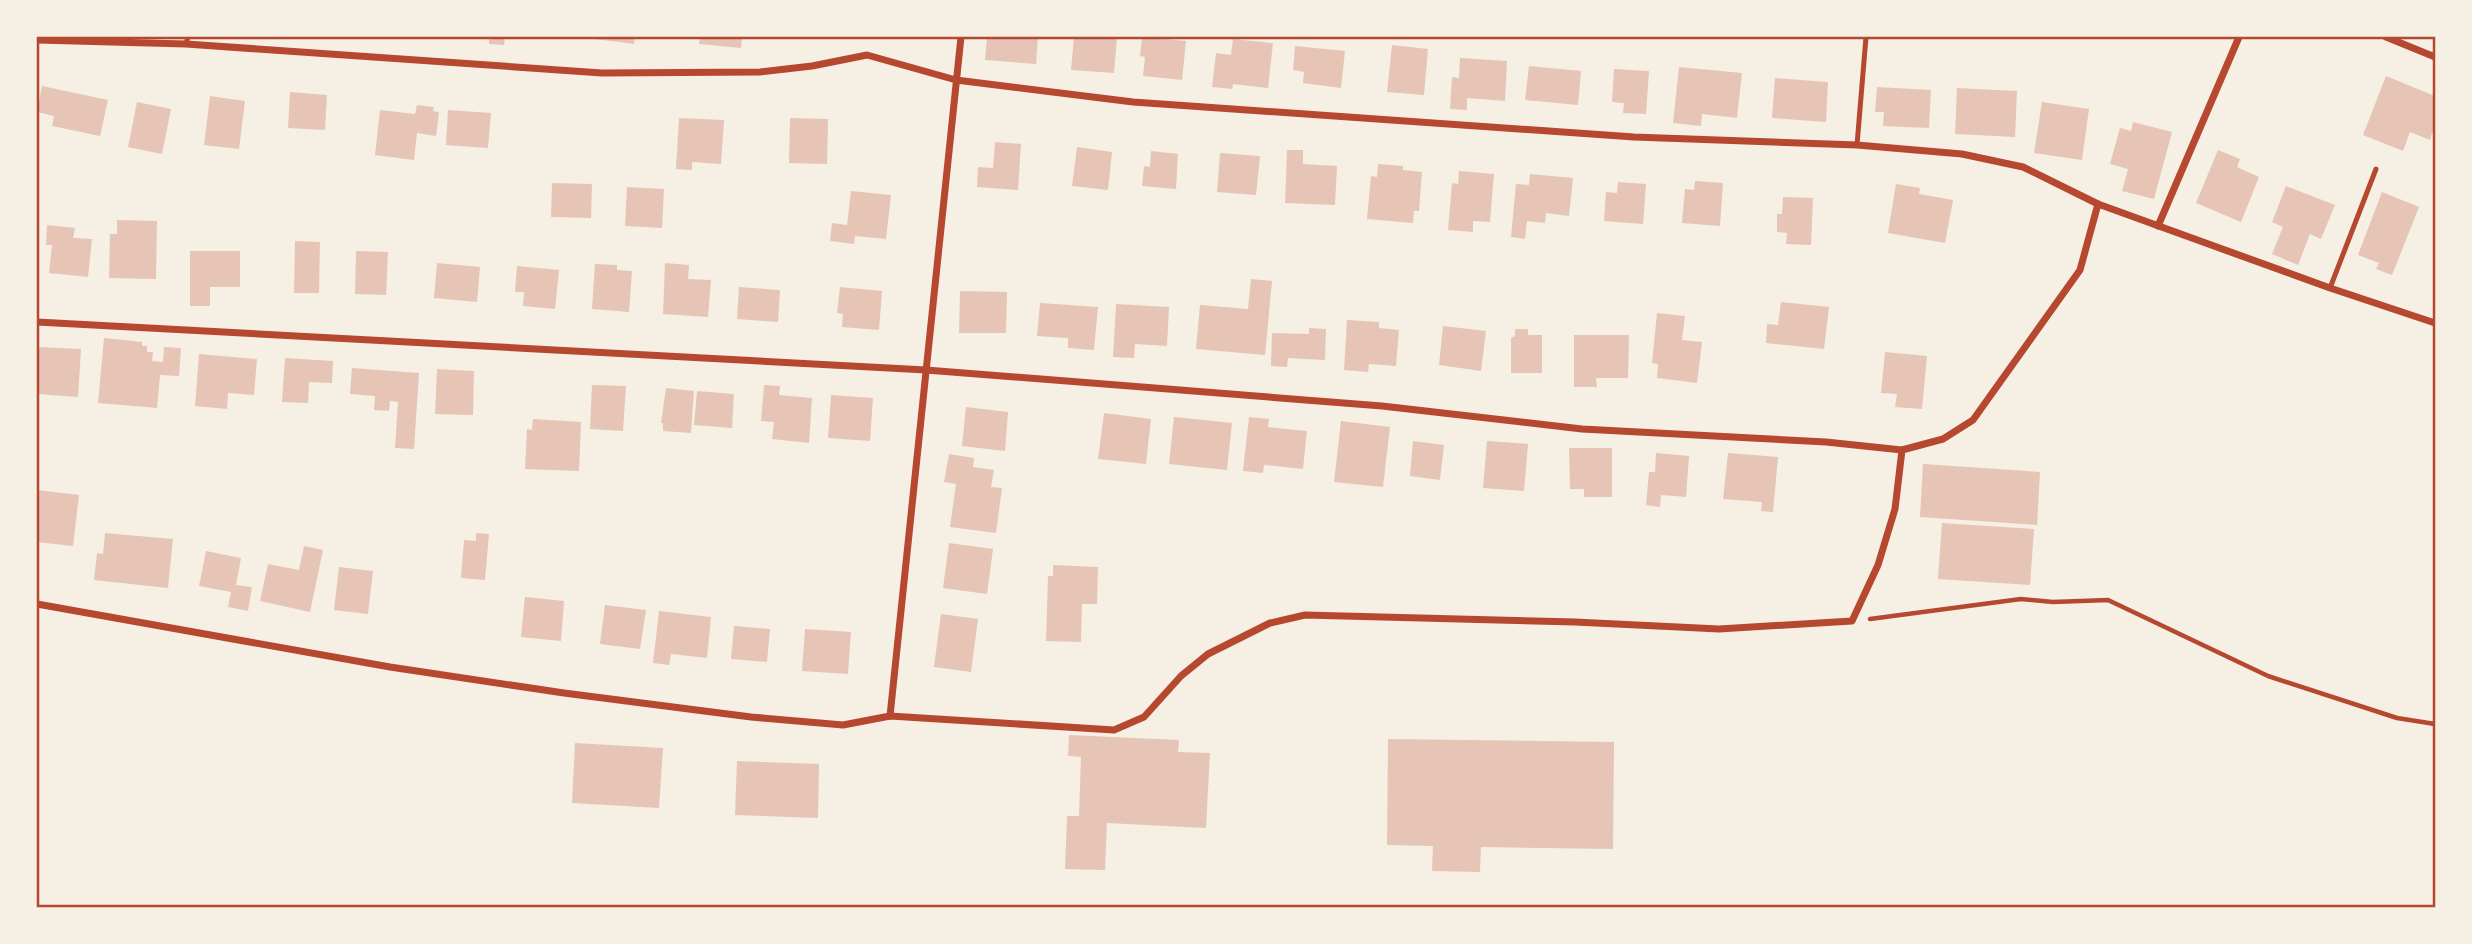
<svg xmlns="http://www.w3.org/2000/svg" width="2472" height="944" viewBox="0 0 2472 944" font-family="Mulish,sans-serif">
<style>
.building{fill:#e6c5b7}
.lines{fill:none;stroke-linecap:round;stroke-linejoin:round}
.path{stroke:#b5482f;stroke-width:4.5}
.service{stroke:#b5482f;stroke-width:5}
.minor{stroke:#b5482f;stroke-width:7}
.neatline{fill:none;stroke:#b5482f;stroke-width:2.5}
</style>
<rect width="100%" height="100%" fill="#f6efe4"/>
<!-- building -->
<g class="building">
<path d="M489,37H505L504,45L489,44Z"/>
<path d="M595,37H635L634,44L595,39Z"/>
<path d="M700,37H742L741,48L699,44Z"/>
<path d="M987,37H1038L1036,64L985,60Z"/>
<path d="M1074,37H1117L1114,73L1071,70Z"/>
<path d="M1142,37L1186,41L1182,80L1143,76L1145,57L1140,56Z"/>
<path d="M1233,39L1273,43L1268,88L1233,84L1232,89L1212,87L1216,53L1231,55Z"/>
<path d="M1392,45L1428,49L1424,95L1387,92Z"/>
<path d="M1295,46L1345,51L1341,88L1303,83L1304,72L1293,70Z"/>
<path d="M1460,58L1507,61L1505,101L1467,98V110L1450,109L1452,77L1459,78Z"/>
<path d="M1529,66L1581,71L1578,105L1525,100Z"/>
<path d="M1679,67L1742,73L1737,118L1702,114L1701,126L1673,123Z"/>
<path d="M1614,69L1649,71L1646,114L1623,113L1624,103L1612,102Z"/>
<path d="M2386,76L2435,96V134L2432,133L2430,140L2410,132L2403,151L2363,135Z"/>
<path d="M1775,78L1828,82L1826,122L1772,118Z"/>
<path d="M42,86L108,100L100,136L52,126L54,116L37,112Z"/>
<path d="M1877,87L1931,90L1929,128L1883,126L1884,112H1875Z"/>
<path d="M1957,88L2017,91L2015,137L1955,134Z"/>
<path d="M290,92L327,95L325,130L288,128Z"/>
<path d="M210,96L245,101L239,149L204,145Z"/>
<path d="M137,102L171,109L162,154L128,147Z"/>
<path d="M2042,102L2089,109L2082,160L2034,153Z"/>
<path d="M417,105L434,107L433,111L439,112L436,136L417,133L414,160L375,155L380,110L415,114Z"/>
<path d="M448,110L491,113L488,148L446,145Z"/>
<path d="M679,118L724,120L721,164L692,162V170L676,169Z"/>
<path d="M790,118L828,119L827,164L789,163Z"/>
<path d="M2133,122L2172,132L2154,199L2122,191L2128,169L2110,164L2120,128L2131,131Z"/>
<path d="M995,142L1021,144L1018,190L977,187L978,167L993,168Z"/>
<path d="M1077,147L1112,152L1108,190L1072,186Z"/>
<path d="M1287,150H1303V164L1337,166L1335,205L1285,203Z"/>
<path d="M2218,150L2240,159L2237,167L2259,177L2241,222L2196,203Z"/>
<path d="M1151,151L1178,154L1176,189L1142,186L1144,166L1150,167Z"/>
<path d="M1220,153L1260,156L1256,195L1217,192Z"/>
<path d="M1378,164L1403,166V170L1422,172L1419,211H1414L1413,223L1367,219L1371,176L1377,177Z"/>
<path d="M1459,171L1494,174L1490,222L1473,221V232L1448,230L1452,183L1458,184Z"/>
<path d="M1530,174L1573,178L1569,216L1546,213L1545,223L1527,221L1525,239L1511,237L1516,184L1529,185Z"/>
<path d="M1695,181L1723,183L1720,226L1682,223L1685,189L1694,190Z"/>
<path d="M1618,182L1646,184L1643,224L1604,221L1606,192L1617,193Z"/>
<path d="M552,183L592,184L591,218L551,217Z"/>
<path d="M1896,184L1920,188L1919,194L1953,200L1945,243L1888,233Z"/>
<path d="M2286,186L2335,205L2321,239L2310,234L2298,265L2272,254L2283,227L2272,222Z"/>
<path d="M627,187L664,189L662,228L625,226Z"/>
<path d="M851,191L891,195L886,239L855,236L854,244L830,241L832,223L847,225Z"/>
<path d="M2382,192L2419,207L2392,275L2376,269L2379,263L2358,255Z"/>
<path d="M1783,197L1813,198L1811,245L1786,244L1787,233L1777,232V214H1782Z"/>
<path d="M117,220L157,221L156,279L109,278L110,234H117Z"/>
<path d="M47,225L75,228L73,238L92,239L88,277L49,273L52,245H46Z"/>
<path d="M295,241L320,242L319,293H294Z"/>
<path d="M190,251H240V287H210V306H190Z"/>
<path d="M356,251L388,252L386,295L355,294Z"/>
<path d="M437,263L480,267L477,302L434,298Z"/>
<path d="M665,263L689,265L688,279L711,280L708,317L663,314Z"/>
<path d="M595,264L617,265V270L632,271L629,312L592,309Z"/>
<path d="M517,266L559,270L555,309L523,306L524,292H515Z"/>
<path d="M1251,279L1272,281L1265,355L1196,349L1200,305L1248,309Z"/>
<path d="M739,287L780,290L778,322L737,319Z"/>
<path d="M840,287L882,291L879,330L842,327L843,314L837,313Z"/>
<path d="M960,291L1007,292L1006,333H959Z"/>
<path d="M1781,302L1829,307L1824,349L1766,343L1767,324L1778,325Z"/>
<path d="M1040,303L1098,307L1094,350L1068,348V338L1037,336Z"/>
<path d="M1116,304L1169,307L1167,346L1135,344L1134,358L1113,357Z"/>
<path d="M1657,313L1685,316L1682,340L1702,342L1697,383L1657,378L1658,364L1652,363Z"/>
<path d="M1347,320L1379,322V328L1399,330L1396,366L1369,364L1368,372L1344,370Z"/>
<path d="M1443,326L1486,331L1481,371L1439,365Z"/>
<path d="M1309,328L1326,329L1325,360L1288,358L1287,367L1271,366L1272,333L1309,334Z"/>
<path d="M1515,329H1528V335H1542V373H1511V338L1515,336Z"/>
<path d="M1574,335H1629L1628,378H1596L1597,387H1574Z"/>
<path d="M104,338L142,342V346H147V352H153L152,361L163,362L164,347L181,348L179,376L160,375L157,408L98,403Z"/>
<path d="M37,347L81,349L78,397L37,394Z"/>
<path d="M1885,352L1927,356L1922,409L1895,407L1897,394L1881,393Z"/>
<path d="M199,354L257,359L254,395L228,393L227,409L195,406Z"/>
<path d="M285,358L333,361L332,383L309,382L308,403L282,402Z"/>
<path d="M352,368L419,373L414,449L395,448L398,402L390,401L389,411L374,410L375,396L350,394Z"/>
<path d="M437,369L474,371L473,415L435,414Z"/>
<path d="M592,385L626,386L623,431L590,429Z"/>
<path d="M764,385L780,386L779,395L812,398L809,443L772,439L774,422L761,421Z"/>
<path d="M666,388L694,391L691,433L663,431V423H661Z"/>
<path d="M697,391L734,394L732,428L694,425Z"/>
<path d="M831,395L873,398L870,441L828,438Z"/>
<path d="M966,407L1008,412L1005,451L962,446Z"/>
<path d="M1104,413L1151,419L1146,464L1098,459Z"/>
<path d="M1174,417L1232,423L1227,470L1169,464Z"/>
<path d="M1249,417L1269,419L1268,427L1307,431L1303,469L1264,465L1263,473L1243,471Z"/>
<path d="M533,419L581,422L579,471L525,469L527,429L532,430Z"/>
<path d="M1341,421L1390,427L1383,487L1334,482Z"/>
<path d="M1413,441L1444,445L1440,480L1410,476Z"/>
<path d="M1487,441L1528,444L1524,491L1483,488Z"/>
<path d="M1569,448H1612V497H1584V489H1570Z"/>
<path d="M1656,453L1689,456L1686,497L1661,495L1660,507L1646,505L1649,472H1655Z"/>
<path d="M1728,453L1778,457L1773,512L1761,511L1762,502L1723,499Z"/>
<path d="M949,454L974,458L973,467L994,470L991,487L1002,488L996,533L950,527L956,484L944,482Z"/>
<path d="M1923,464L2040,472L2037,525L1920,517Z"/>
<path d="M37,490L79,495L73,546L37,542Z"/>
<path d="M1942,523L2034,529L2030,585L1938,579Z"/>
<path d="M105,533L173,539L168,588L94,580L97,553L103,554Z"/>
<path d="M476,533L489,534L485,580L461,578L464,540L476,541Z"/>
<path d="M949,543L993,549L987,594L943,588Z"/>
<path d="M304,546L323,550L310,612L260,601L268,564L299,570Z"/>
<path d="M206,551L241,558L236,585L252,587L248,611L228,607L231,592L199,586Z"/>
<path d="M1053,565L1098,567L1097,604H1082L1081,642L1046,641L1048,576H1053Z"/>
<path d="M339,567L373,571L368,614L334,610Z"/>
<path d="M525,597L564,601L561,641L521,637Z"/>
<path d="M605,605L646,610L640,649L600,644Z"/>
<path d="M659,611L711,617L707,658L671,654L669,665L653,663Z"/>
<path d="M941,614L978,619L971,672L934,667Z"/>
<path d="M734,626L770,629L767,662L731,659Z"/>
<path d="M805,629L851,632L848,674L802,671Z"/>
<path d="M1069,735L1179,740L1178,752L1210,753L1206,828L1107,823L1105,870L1065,869L1067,816H1079L1081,757L1068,756Z"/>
<path d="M1388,739L1614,742L1613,849L1481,847L1480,872L1432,871L1433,846L1387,845Z"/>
<path d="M575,743L663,748L659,808L572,803Z"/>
<path d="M737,761L819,764L818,818L735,815Z"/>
</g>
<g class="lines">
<!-- path -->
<path class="path" d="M1870,619L2021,599L2053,602L2108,600L2268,676L2397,718L2435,724"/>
<!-- service -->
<g class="service">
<path d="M186,44L188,37"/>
<path d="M1857,145L1866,37"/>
<path d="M2330,288L2376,169"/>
</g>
<!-- minor -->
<g class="minor">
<path d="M2386,37L2435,57"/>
<path d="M37,40L186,44L602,73L760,72L812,66L867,55L956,80L1133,102L1634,137L1857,145L1962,154L2023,167L2098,204L2330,288L2435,323"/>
<path d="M2158,226L2239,37"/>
<path d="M37,322L926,370L1382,406L1582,429L1826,442L1902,450L1943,439L1973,420L2080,270L2098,204"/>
<path d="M37,604L390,667L564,693L751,717L843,725L890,716L1114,730L1144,717L1181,676L1208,654L1270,623L1305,615L1575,622L1719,629L1852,621L1878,565L1895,509L1902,450"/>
<path d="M890,716L961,37"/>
</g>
</g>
<!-- border -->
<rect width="2472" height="944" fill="none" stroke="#f6efe4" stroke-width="77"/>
<rect x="38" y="38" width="2396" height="868" class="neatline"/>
</svg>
